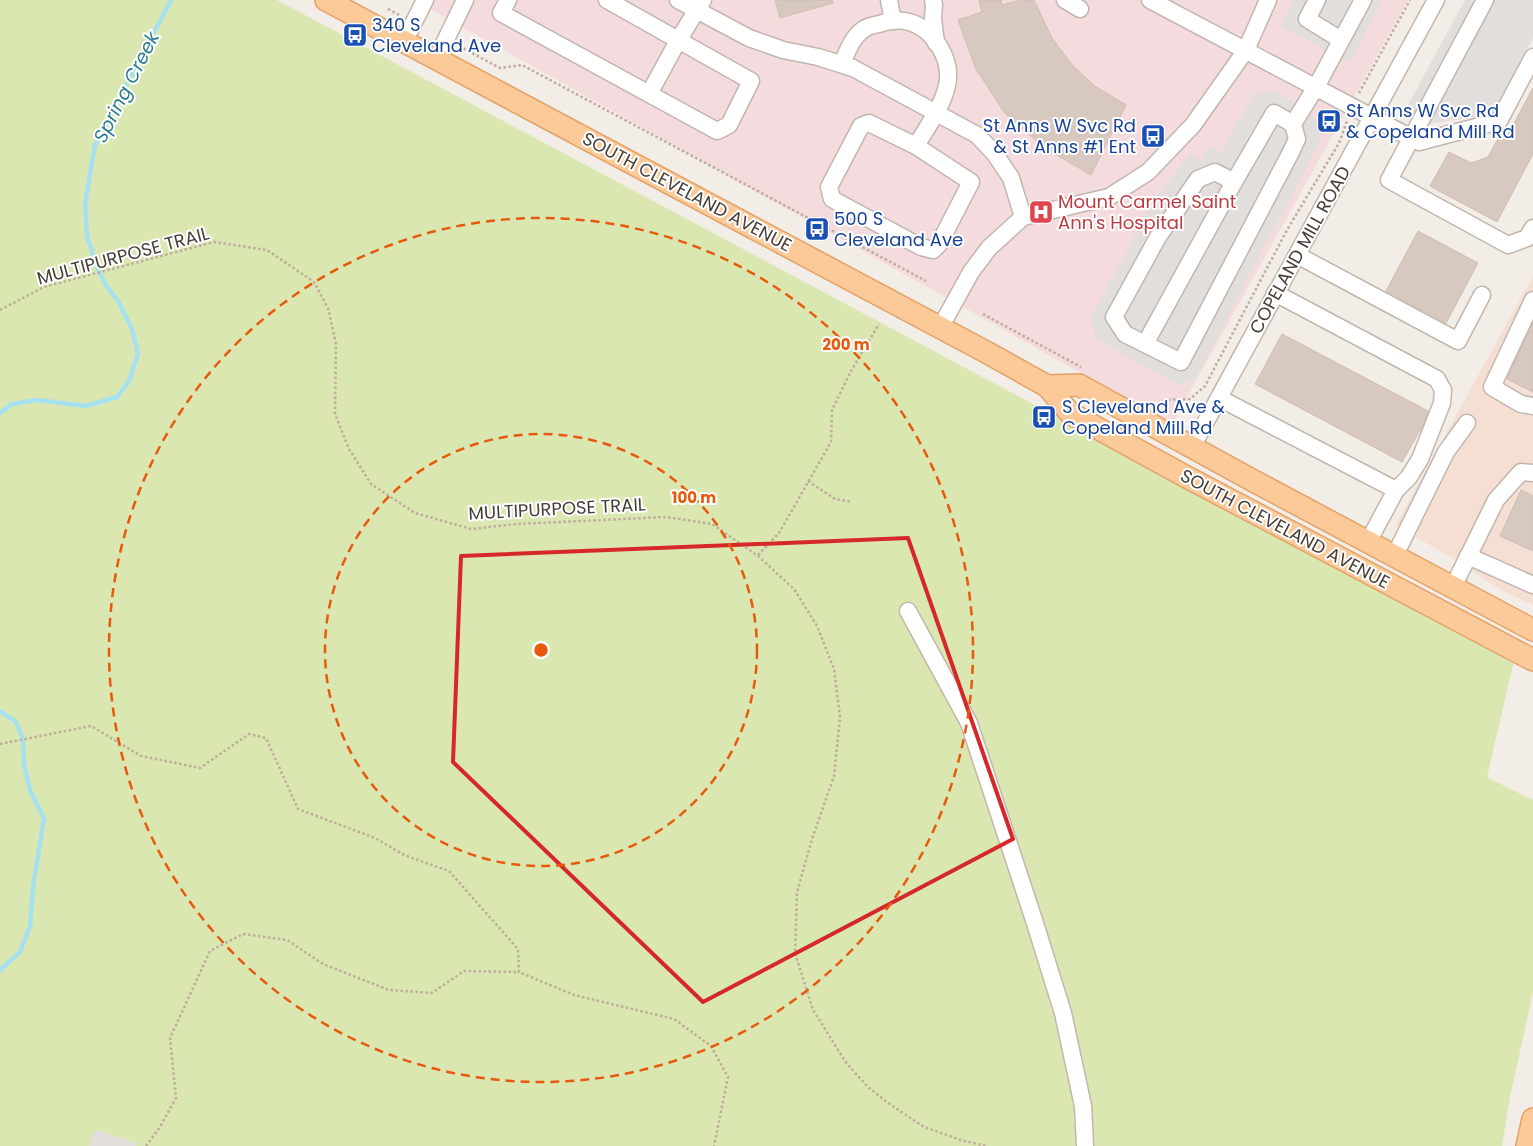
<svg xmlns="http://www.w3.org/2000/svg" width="1533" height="1146" viewBox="0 0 1533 1146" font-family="Poppins,sans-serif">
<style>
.commercial{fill:#f5dfd3}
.medical{fill:#f4dbdd}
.green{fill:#dbe7b1}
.parking{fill:#e2dedc}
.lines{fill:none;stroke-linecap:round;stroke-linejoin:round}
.stream{stroke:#a5e1ef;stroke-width:4.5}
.building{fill:#d8c9c0;stroke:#d0bcb0}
.minor-casing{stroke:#c2b6ad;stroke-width:19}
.major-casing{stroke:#e2a267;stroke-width:24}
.path{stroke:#c0ab9c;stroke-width:2.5;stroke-dasharray:2.5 2.5;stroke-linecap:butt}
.minor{stroke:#fff;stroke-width:16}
.major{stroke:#fcc998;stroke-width:21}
.marked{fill:none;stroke:#d62828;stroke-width:4;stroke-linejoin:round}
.ring{fill:none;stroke:#e8590c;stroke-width:2.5;stroke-dasharray:9 6}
.labels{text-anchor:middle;stroke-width:4;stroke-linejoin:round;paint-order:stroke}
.transit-label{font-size:18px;fill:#164399;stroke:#fff;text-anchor:start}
.street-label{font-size:18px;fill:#463d36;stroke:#fff}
.health-label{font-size:18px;fill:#be3a42;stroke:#fff;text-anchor:start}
.water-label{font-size:19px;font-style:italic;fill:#2b7c91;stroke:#fff}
.centre{fill:#e8590c;stroke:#fff;stroke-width:2.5}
.ring-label{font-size:15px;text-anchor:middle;font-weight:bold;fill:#e8590c;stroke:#fff;stroke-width:4;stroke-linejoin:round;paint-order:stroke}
</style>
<rect width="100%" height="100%" fill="#f3ede7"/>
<!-- commercial -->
<path class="commercial" d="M1533,276V605L1501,590L1448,555L1395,526Z"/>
<!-- medical -->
<path class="medical" d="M414,0H1408L1172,424Z"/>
<!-- green -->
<path class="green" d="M0,0H277L1514,661L1487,777L1533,800V992L1510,1097L1502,1146H0Z"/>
<!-- parking -->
<g class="parking">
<path d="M1295,0H1383L1349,63L1281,26Z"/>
<path d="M1465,0H1533V38L1491,115L1426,124L1404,112Z"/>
<path d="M1274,91L1309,112L1324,133L1196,378L1179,386L1095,338L1092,318L1152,201L1191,154L1201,160L1211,146L1221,153L1253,95Z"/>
<path d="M95,1130L137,1143L136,1146H90Z"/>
</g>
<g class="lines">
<!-- stream -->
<g class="stream">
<path d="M0,413L12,404L37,400L86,406L117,397L129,381L138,354L132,329L118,301L106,285L99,272L87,236L85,204L95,145L171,0"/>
<path d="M0,711L16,722L23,739L24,764L30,790L44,819L33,887L30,926L20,952L0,970"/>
</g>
</g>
<!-- building -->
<g class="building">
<path d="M775,0H832L833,3L780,18Z"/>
<path d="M979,0H1001L1002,5L1021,0H1034L1052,38L1072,65L1096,87L1126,105L1091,175L1043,147L1004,112L976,69L958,20L982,12Z"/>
<path d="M1533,88V154L1497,222L1430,186L1449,152L1471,163L1488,157L1499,137L1505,140Z"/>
<path d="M1418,231L1478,263L1446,323L1386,291Z"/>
<path d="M1533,323V392L1507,379Z"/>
<path d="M1282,334L1428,411L1423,425L1402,462L1255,384Z"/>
<path d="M1521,490L1533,496V551L1500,536Z"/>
</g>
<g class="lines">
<defs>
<g id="minor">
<path d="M508,0L501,13L717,131L729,125L751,81L607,0"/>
<path d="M678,0L749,38L783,50L818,57L853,68L977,135L995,154L1011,178L1023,217"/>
<path d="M889,0L893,21"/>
<path d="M933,0L934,5L933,19L936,43"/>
<path d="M1065,0L1080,9"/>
<path d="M1150,0L1419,142L1499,121L1533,57"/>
<path d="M1317,0L1307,19L1341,40"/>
<path d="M1485,0L1389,180L1508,245L1527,238L1533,228"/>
<path d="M405,40L425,0"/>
<path d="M437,58L465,0"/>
<path d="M842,64C847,52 852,37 864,29C868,26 874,25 879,24C888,21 899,19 909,22C933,28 953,60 947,85C943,106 927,127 916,146L971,182L939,244L933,250L921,247L832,199L829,187L861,126L869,123L916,146"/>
<path d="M649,94L679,39L703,0"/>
<path d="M1293,124L1297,139L1291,152L1181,362L1125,334L1114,317L1158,237L1198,179L1215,172L1234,182L1274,113L1293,124L1316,87L1363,0"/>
<path d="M1297,255L1458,341L1482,295"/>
<path d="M1275,293L1437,379L1443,390L1442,403L1420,459L1409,477L1396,490L1368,542"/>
<path d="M1533,300L1492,387L1521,404L1533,406"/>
<path d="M940,328L971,272L989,248L1023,217L1109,197L1148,172L1193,125L1246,50L1268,0"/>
<path d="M1145,344L1234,182"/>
<path d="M1219,398L1396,490"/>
<path d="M1192,447L1436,0"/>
<path d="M1468,556L1533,585"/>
<path d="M1394,557L1446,452L1467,423"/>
<path d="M1453,587L1496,500L1521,472L1533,473"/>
<path d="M908,611L969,723L1034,920L1063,1013L1083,1106L1085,1146"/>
</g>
<g id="major">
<path d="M326,0L988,353L1047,386L1070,413L1183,475L1533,660"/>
<path d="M1047,386L1079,385L1250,479L1533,630"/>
<path d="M1527,1146L1533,1119"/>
</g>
</defs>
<!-- minor casing -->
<use href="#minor" class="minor-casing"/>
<!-- major casing -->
<use href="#major" class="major-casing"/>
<!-- path -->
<g class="path">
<path d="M388,9L401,16"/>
<path d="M459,46L500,68L522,65L926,281"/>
<path d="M1359,93L1410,0"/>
<path d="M0,310L44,287L214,242L267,250L314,282L328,308L336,344L335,414L349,449L371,484L415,513L471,529L517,524L666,517L712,524L758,556L794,589L817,626L834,669L840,717L834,776L812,839L797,892L795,953L813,1010L847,1064L868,1087L888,1103L924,1127L961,1140L986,1146"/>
<path d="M983,314L1081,367"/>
<path d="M1155,407C1162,397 1179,400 1190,399L1205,386L1287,230L1339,143L1347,121"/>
<path d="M808,481L835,499L852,502"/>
<path d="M758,555L779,533L831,442L832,410L851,371L879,324"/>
<path d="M0,744L91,726L141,756L200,768L249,734L266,738L298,809L375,838L404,855L449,871L518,949L519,972L574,995L674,1019L711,1046L728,1077L714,1146"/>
<path d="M146,1146L160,1127L176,1098L170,1038L210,951L243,934L287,940L323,964L389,990L432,993L464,971L519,972"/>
</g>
<!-- minor -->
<use href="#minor" class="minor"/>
<!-- major -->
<use href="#major" class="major"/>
</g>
<!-- marked area -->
<path class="marked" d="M908,538L1013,839L703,1002L453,762L461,556Z"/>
<!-- distance rings -->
<g class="ring">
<circle cx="541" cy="650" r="216"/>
<circle cx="541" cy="650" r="432"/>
</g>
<!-- icons -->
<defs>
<symbol id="bus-square" viewBox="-11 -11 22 22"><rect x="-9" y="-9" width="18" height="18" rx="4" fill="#1a4fb4" stroke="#fff"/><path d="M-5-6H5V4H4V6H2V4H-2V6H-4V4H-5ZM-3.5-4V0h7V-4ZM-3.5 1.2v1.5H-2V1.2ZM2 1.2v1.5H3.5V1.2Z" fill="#fff"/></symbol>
<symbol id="hospital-square" viewBox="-11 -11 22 22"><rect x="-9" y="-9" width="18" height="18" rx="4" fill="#e0444e" stroke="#fff"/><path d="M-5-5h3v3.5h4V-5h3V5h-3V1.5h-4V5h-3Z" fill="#fff"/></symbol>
</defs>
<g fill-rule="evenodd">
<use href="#bus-square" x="341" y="21" width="28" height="28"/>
<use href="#bus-square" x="1315" y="107" width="28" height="28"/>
<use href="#bus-square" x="1139" y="122" width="28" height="28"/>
<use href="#hospital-square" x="1027" y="198" width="28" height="28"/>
<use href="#bus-square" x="803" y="215" width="28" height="28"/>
<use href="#bus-square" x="1030" y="403" width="28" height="28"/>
</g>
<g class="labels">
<!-- transit labels -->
<g class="transit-label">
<text x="372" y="31">340 S<tspan x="372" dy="21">Cleveland Ave</tspan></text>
<text x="1346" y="117">St Anns W Svc Rd<tspan x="1346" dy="21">&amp; Copeland Mill Rd</tspan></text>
<text x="1136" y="132" text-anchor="end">St Anns W Svc Rd<tspan x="1136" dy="21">&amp; St Anns #1 Ent</tspan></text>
<text x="834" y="225">500 S<tspan x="834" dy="21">Cleveland Ave</tspan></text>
<text x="1062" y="413">S Cleveland Ave &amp;<tspan x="1062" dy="21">Copeland Mill Rd</tspan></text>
</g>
<!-- street labels -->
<g class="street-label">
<text transform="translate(687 192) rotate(28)" y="6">SOUTH CLEVELAND AVENUE</text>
<text transform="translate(1300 250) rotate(-61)" y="6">COPELAND MILL ROAD</text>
<text transform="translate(123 256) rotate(-15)" y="6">MULTIPURPOSE TRAIL</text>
<text transform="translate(557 509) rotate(-3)" y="6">MULTIPURPOSE TRAIL</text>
<text transform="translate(1285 529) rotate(28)" y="6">SOUTH CLEVELAND AVENUE</text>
</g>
<!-- health labels -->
<g class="health-label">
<text x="1058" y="208">Mount Carmel Saint<tspan x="1058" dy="21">Ann's Hospital</tspan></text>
</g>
<!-- water labels -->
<g class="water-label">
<text transform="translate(126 87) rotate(-63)" y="7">Spring Creek</text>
</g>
</g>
<circle cx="541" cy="650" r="8" class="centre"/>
<g class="ring-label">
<text x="846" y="350">200 m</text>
<text x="694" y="503">100 m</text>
</g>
</svg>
